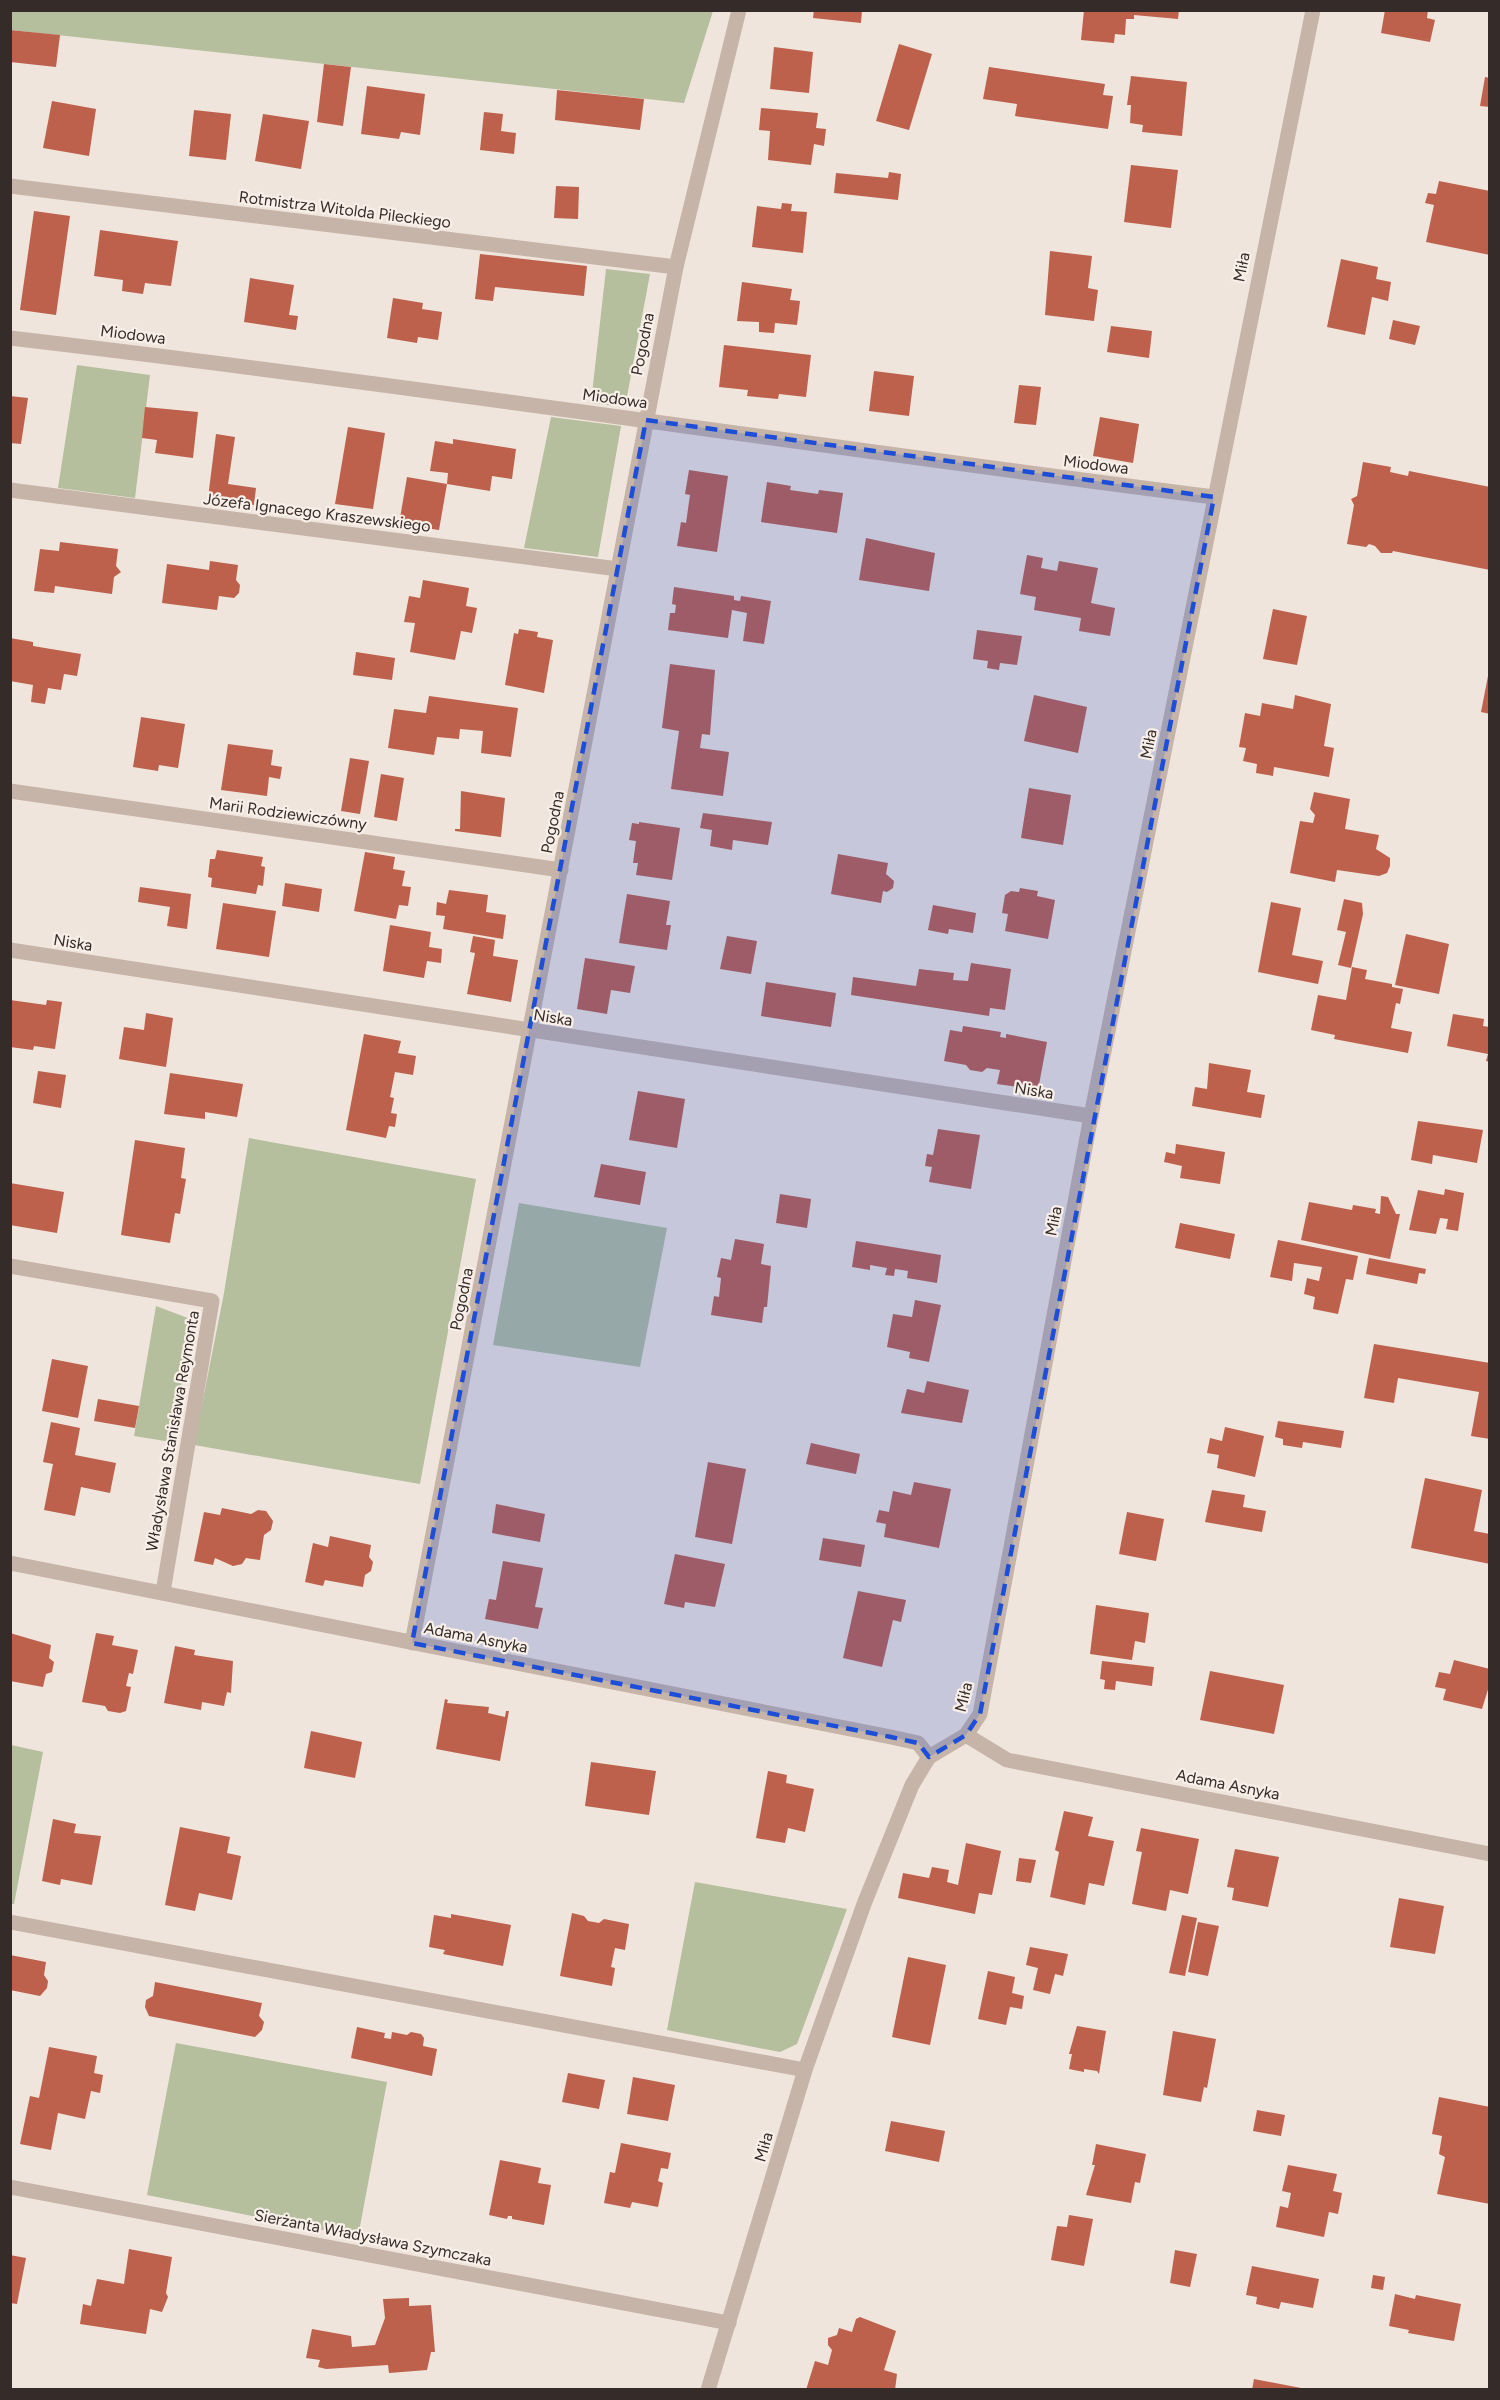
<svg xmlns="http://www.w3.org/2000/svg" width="1500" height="2400" viewBox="0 0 1500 2400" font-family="Figtree,sans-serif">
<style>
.green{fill:#b5be9d}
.building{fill:#bd604c}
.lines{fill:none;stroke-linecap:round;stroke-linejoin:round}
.minor{stroke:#c7b4a8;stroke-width:15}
.marked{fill:#1d4ed8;fill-opacity:0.2;stroke:#1d4ed8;stroke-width:4.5;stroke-dasharray:12 8;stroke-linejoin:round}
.labels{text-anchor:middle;stroke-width:4.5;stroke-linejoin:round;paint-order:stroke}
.street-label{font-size:16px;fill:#352b28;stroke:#f8efe8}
</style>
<rect width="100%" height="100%" fill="#f0e5dc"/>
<!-- green -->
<g class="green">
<path d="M11,10L713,11L684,103L11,30Z"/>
<path d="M606,269L650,274L625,407L591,403Z"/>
<path d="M77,365L150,375L135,498L58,488Z"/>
<path d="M551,417L621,426L598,557L524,548Z"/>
<path d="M249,1138L476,1179L420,1484L194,1445L224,1293Z"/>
<path d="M519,1203L667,1228L640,1367L493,1345Z"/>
<path d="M156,1306L193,1320L171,1442L134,1436Z"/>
<path d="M11,1745L43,1752L14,1904H10Z"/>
<path d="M695,1882L847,1909L797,2044L780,2052L667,2030Z"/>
<path d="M176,2043L387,2082L358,2237L147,2195Z"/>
</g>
<!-- building -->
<g class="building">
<path d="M814,10H862L861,23L813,18Z"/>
<path d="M1084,10H1179L1178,19L1134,15V19H1126L1125,35L1115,34L1114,43L1081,40Z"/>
<path d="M1385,10H1428L1427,18L1435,20L1430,42L1381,33Z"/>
<path d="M10,30L60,35L56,67L10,62Z"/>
<path d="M899,44L932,54L909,130L876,121Z"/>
<path d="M774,47L813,52L809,93L770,89Z"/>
<path d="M324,64L351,67L343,126L317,122Z"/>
<path d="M989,67L1105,84L1103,95L1113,96L1108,129L1015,116L1017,104L983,99Z"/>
<path d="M1131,76L1187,82L1182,136L1142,132L1143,125L1130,123L1131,105H1127Z"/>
<path d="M1485,77L1490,78V107L1480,106Z"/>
<path d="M367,86L425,94L420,135L401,132L399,139L361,134Z"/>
<path d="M557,90L644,99L640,130L555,120Z"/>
<path d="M52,101L96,109L89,156L43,148Z"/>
<path d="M761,108L818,113L816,128L826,129L824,146L814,144L811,165L768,160L770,131L759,130Z"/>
<path d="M194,110L231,114L226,160L189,156Z"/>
<path d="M484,112L503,114L501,131L516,133L514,154L480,150Z"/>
<path d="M263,114L309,121L301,169L255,161Z"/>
<path d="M1131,165L1178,170L1171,228L1124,222Z"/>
<path d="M889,172L901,174L898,200L834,193L836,173L888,178Z"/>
<path d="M1439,181L1490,191V255L1426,242L1434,205L1425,203L1428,193L1436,194Z"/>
<path d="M556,186L579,187L578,219L554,218Z"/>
<path d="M782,203L792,204L791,211L807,212L803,253L752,247L757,206L781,209Z"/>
<path d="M34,211L70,216L56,315L20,310Z"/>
<path d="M100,230L178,241L171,286L145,283L143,294L122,291L123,280L94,276Z"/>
<path d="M1050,251L1092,256L1088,288L1098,290L1094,321L1045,315Z"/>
<path d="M480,254L587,266L584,296L495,287L493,301L475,299Z"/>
<path d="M1341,259L1378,267L1376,279L1391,282L1388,301L1372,297L1365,335L1327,327Z"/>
<path d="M250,278L294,285L289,315L298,316L296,330L244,322Z"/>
<path d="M742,282L792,289L790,300L800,301L797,325L775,323L774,333L759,332V322L737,321Z"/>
<path d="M393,298L423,303L422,309L442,312L438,340L418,337L417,343L387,338Z"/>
<path d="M1393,320L1420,326L1415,345L1389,339Z"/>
<path d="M1111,326L1152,331L1149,358L1107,352Z"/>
<path d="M724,345L811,355L806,397L779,394L778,399L747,396L748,390L719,387Z"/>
<path d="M874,371L914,376L909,416L869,411Z"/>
<path d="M1019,385L1041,387L1036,425L1014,423Z"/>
<path d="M10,396L28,398L21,444L10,443Z"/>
<path d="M145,407L198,412L193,458L155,453L157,440L142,438Z"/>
<path d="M1100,417L1139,424L1133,463L1093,456Z"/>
<path d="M348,427L385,433L373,509L335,504Z"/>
<path d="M216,434L235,437L228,484L256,488L254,505L208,498Z"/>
<path d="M453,439L516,449L512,479L492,476L490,491L447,484L448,473L430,471L435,441L453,444Z"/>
<path d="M1363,462L1391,467L1390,472L1408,476L1409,471L1490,487V570L1393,551L1392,553H1381L1375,546L1369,544L1366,547L1347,544L1354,505L1351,499L1357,496Z"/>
<path d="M689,470L728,476L717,552L677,546L681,522L686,523L690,495L685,494Z"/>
<path d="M407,477L447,484L439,530L399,524Z"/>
<path d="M767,482L791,486L790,490L818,494L819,490L843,493L837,533L761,522Z"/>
<path d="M866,538L935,553L929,591L859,580Z"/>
<path d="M60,542L118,549L116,566L121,572L114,577L112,594L55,586L54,593L34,591L40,549L59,551Z"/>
<path d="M1027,555L1043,558L1041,568L1057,571L1059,561L1098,568L1091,603L1115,608L1110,636L1079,631L1081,618L1034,610L1036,597L1020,594Z"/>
<path d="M210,561L238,565L236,580L240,585L239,593L234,598L219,596L217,610L162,603L167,564L209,570Z"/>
<path d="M423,580L469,588L466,606L477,608L472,633L461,631L455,660L410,652L415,623L404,622L409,596L420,598Z"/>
<path d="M674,587L734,596V600L740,601L741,596L771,601L764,644L743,641L747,613L732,610L728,638L668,630L670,613H675L676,605L672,604Z"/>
<path d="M1273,609L1307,616L1297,665L1263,659Z"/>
<path d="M519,629L538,632L537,637L553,640L544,693L505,685L514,633L518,634Z"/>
<path d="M977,630L1022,636L1017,665L1000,663L999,670L987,668L988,661L973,659Z"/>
<path d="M10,638L33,642V646L81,654L77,676L64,674L61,690L48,688L45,704L31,702L33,685L10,681Z"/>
<path d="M356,652L395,658L392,680L353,675Z"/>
<path d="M670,664L715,670L710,735L702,734L700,748L729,752L723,796L671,789L679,731L662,728Z"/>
<path d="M1488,676L1490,677V714L1481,712Z"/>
<path d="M1034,695L1087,707L1078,753L1024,741Z"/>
<path d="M1295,695L1331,704L1324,746L1334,748L1329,777L1274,767L1273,776L1256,773L1257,764L1243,761L1246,748L1239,747L1245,713L1260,716L1262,703L1293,709Z"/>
<path d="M429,696L518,708L511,757L481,753L483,731L460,729L459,739L437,737L434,755L388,748L394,709L426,713Z"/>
<path d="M141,717L185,724L178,768L159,765L158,771L133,767Z"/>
<path d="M228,744L273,750L271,765L282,767L280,779L269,777L267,796L221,790Z"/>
<path d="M350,758L369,761L360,814L341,811Z"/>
<path d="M381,774L404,778L397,821L374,817Z"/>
<path d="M1029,788L1071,795L1063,845L1021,838Z"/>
<path d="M461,791L505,798L501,837L455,831V829H460Z"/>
<path d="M1314,792L1350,799L1345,829L1379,835L1376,849L1390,858V866L1387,873L1379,876L1337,870L1335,882L1290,873L1300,821L1313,823L1315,815L1310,809Z"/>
<path d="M703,813L772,822L768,845L733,840L732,850L710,846L712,830L700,828Z"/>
<path d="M639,822L680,828L672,880L636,875L638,863H633L636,841L629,840L632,823L639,824Z"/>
<path d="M217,850L263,857L261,866L265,867L263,886L258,885L256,894L211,887L212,878L208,877L210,859H215Z"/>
<path d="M365,852L395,857L393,869L405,871L402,886L411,887L408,906L399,905L396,919L354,911Z"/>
<path d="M838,854L888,863L886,874L894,881L893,888L887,892L883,891L881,903L831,894Z"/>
<path d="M285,883L322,889L319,912L282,906Z"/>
<path d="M140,887L191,894L187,929L167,926L170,907L138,902Z"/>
<path d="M1020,888L1038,891L1037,896L1055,900L1048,939L1005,931L1008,914L1002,913L1005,895L1011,891L1019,892Z"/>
<path d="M449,890L488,895L486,912L506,915L503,939L443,929L445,916L436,915L437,902L446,904Z"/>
<path d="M627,894L670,901L666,925H671L667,950L619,943Z"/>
<path d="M1344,899L1362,903L1363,914L1351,968L1338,965L1346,932L1337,930Z"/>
<path d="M1271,902L1301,908L1292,955L1323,961L1318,984L1258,972Z"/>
<path d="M223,903L276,911L269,957L216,949Z"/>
<path d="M933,905L976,913L973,933L949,929L948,934L928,930Z"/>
<path d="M390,925L431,932L429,947L442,949L441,963L427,961L424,978L383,971Z"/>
<path d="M1406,934L1449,944L1439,994L1395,985Z"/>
<path d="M473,936L495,940L493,956L518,960L511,1002L467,994L475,953L470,952Z"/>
<path d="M727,936L757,941L751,974L720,969Z"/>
<path d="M585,958L635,966L630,993L611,990L607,1014L577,1009Z"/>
<path d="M971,963L1011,969L1005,1010L990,1008L989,1016L851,995L853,977L916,986L919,969L954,973L953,980L968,981Z"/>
<path d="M1352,967L1367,970L1365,979L1392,984V987L1403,989L1400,1004L1396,1003L1391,1028L1412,1032L1408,1053L1334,1039L1335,1035L1311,1030L1318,995L1346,1000Z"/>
<path d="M766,982L836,993L831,1027L761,1016Z"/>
<path d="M10,1000L46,1005L47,1000L62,1002L55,1049L34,1046L33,1050L10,1047Z"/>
<path d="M146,1013L173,1018L166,1067L119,1059L124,1027L144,1030Z"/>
<path d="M1453,1014L1484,1019L1483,1026L1490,1027V1062L1486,1061L1488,1054L1447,1046Z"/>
<path d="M963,1026L1001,1032L1000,1037L1006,1038V1034L1047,1042L1038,1090L997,1084L1000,1070L987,1068L982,1072L970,1070L966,1065L944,1061L950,1030L962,1032Z"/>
<path d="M364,1034L401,1041L398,1053L416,1056L413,1075L395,1072L390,1097L394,1098L391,1113L397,1114L395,1127L389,1126L386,1138L346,1130Z"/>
<path d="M1209,1063L1251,1070L1247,1092L1265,1095L1261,1118L1192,1106L1195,1087L1207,1089Z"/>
<path d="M38,1071L66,1075L61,1108L33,1103Z"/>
<path d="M170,1073L243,1084L237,1117L205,1112V1119L164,1114Z"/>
<path d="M638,1091L685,1099L677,1148L629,1140Z"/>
<path d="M1418,1121L1483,1130L1477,1163L1433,1155L1432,1164L1411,1160Z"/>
<path d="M938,1129L980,1135L971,1189L929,1182L932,1167L925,1166L927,1154L933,1155Z"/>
<path d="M135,1140L185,1148L181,1178L186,1179L180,1214L175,1213L170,1243L121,1235Z"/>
<path d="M1176,1144L1225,1152L1220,1184L1180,1178L1182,1166L1164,1162L1166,1152L1175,1154Z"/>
<path d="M601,1164L646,1172L640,1205L594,1197Z"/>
<path d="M10,1183L64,1192L57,1233L10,1225Z"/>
<path d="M1445,1189L1464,1193L1458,1231L1446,1229L1448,1219L1440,1218L1436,1234L1409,1230L1418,1190L1444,1195Z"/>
<path d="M780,1194L811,1199L807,1228L776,1223Z"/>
<path d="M1381,1196L1388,1197L1396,1214H1400L1390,1259L1301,1240L1309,1202L1352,1210L1353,1205L1376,1209L1375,1213L1380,1214Z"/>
<path d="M1180,1223L1235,1234L1230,1259L1175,1248Z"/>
<path d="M735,1239L764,1244L761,1264L771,1266L767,1307H764L762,1323L711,1315L714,1296L719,1297L721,1278L717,1277L721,1258L731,1260Z"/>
<path d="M1278,1240L1358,1256L1353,1280L1346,1279L1338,1314L1313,1309L1315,1297L1304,1294L1307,1278L1319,1281L1322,1267L1294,1263L1292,1281L1270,1277Z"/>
<path d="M856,1241L941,1255L937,1283L907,1278L908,1271L895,1269L894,1276L885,1275L887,1268L870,1265V1270L852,1267Z"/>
<path d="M1369,1258L1426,1269L1425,1274L1419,1273L1417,1284L1366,1274Z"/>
<path d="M915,1300L941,1305L929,1362L909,1358L910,1352L887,1347L893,1314L912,1317Z"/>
<path d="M1374,1344L1490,1363V1439L1471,1436L1479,1392L1398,1378L1394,1403L1364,1398Z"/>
<path d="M52,1359L88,1366L78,1418L42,1411Z"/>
<path d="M927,1381L969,1390L962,1423L901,1413L907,1389L924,1393Z"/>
<path d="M98,1399L139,1406L135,1428L94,1421Z"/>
<path d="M1278,1421L1344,1431L1341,1448L1303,1442L1302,1448L1283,1445V1439L1275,1437Z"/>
<path d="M51,1422L80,1428L75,1455L116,1463L110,1493L81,1487L75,1516L44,1510L53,1464L43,1462Z"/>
<path d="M1225,1427L1264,1436L1255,1477L1217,1468L1219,1455L1207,1453L1210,1438L1222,1441Z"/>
<path d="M811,1443L860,1454L856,1474L806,1464Z"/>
<path d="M708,1462L746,1469L732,1544L695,1537Z"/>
<path d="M1425,1478L1482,1490L1474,1531L1490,1534V1564L1411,1548Z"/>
<path d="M914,1482L951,1489L939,1548L884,1537L886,1524L876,1522L879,1510L889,1512L893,1491L911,1495Z"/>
<path d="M1212,1490L1245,1495L1243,1507L1266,1511L1262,1532L1205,1522Z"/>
<path d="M496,1504L545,1514L540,1542L492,1533Z"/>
<path d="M222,1508L251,1514L258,1510L266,1511L273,1521L271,1530L264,1535L260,1560L246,1558L242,1564L233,1566L215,1558L213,1565L194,1561L204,1512L220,1515Z"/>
<path d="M1127,1512L1164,1519L1156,1561L1119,1554Z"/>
<path d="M330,1536L371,1545L369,1557L373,1562L371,1571L365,1575L363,1587L325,1580L323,1586L305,1582L313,1543L328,1547Z"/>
<path d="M823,1538L865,1545L861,1567L819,1560Z"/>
<path d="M675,1554L725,1564L715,1607L685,1602L684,1608L664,1604Z"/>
<path d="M503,1561L543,1568L535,1607L543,1608L538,1629L485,1619L489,1599L496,1600Z"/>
<path d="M858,1591L906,1600L901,1622L893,1620L882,1667L843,1658Z"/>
<path d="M1096,1605L1149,1613L1145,1643L1135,1641L1132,1660L1090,1654Z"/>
<path d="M10,1633L51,1645L49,1658L54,1662L52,1672L46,1674L43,1687L10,1681Z"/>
<path d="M96,1633L114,1636L112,1645L138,1650L133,1674L129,1673L126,1686L131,1687L126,1711L120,1713L108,1711L105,1706L82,1702Z"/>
<path d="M175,1646L195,1650L194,1655L233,1661L231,1693L227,1692L224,1706L202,1702L201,1710L164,1703Z"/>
<path d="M1454,1660L1490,1669V1683L1482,1709L1443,1700L1446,1689L1435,1687L1439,1672L1450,1674Z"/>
<path d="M1102,1661L1154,1667L1152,1686L1116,1681L1115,1690L1104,1689L1105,1680L1100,1679Z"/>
<path d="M1210,1671L1284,1685L1274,1734L1200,1720Z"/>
<path d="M445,1699L448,1700L447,1703L489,1707L488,1713L505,1717L506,1711H509L500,1761L436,1749Z"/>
<path d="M311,1731L362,1742L355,1778L304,1768Z"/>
<path d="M591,1762L656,1771L649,1815L585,1806Z"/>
<path d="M768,1771L787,1775L786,1783L814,1789L805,1832L788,1828L785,1843L756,1838Z"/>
<path d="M1064,1811L1093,1817L1088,1836L1114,1841L1104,1886L1089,1883L1085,1905L1050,1897L1059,1852L1055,1850Z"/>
<path d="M53,1819L76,1824L74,1833L101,1836L92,1885L61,1879L60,1885L42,1881Z"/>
<path d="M180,1827L230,1837L227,1853L241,1856L232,1900L199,1893L195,1911L165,1905Z"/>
<path d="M1141,1828L1199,1839L1188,1894L1170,1890L1166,1911L1132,1904L1142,1852L1136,1851Z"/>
<path d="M966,1843L1001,1851L992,1895L979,1893L975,1914L898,1898L903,1873L929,1878L932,1867L949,1870L947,1882L958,1885Z"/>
<path d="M1235,1849L1279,1857L1268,1907L1232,1900L1234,1888L1227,1887Z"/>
<path d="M1019,1858L1036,1860L1031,1883L1016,1881Z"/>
<path d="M1399,1898L1444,1906L1435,1954L1390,1947Z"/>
<path d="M572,1913L584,1916L588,1921L599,1923L604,1919L629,1924L625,1950L615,1948L611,1967L615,1968L612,1986L560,1976Z"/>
<path d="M451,1914L511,1925L503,1966L443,1954L445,1950L429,1947L434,1915L451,1918Z"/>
<path d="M1182,1915L1197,1918L1185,1976L1169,1973Z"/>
<path d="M1198,1922L1219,1926L1208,1976L1188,1972Z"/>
<path d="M1030,1947L1068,1954L1063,1976L1055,1974L1050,1994L1033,1990L1038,1968L1026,1965Z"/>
<path d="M10,1955L46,1962L44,1975L48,1981L47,1988L40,1996L10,1990Z"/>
<path d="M908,1957L946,1965L930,2045L892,2037Z"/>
<path d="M988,1971L1015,1977L1012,1993L1024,1996L1022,2009L1010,2007L1006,2025L978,2019Z"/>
<path d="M155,1982L262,2003L259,2016L264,2022L262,2030L255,2037L149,2016L145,2007L146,2000L153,1996Z"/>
<path d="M1077,2026L1106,2031L1099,2074L1097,2071L1084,2069V2072L1069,2069L1072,2054H1069Z"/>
<path d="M357,2027L385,2033L384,2038L391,2039L392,2032L407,2035L411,2032L421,2034L424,2038L423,2046L437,2049L432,2076L351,2058Z"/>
<path d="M1173,2031L1216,2039L1207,2088L1204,2087L1201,2102L1163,2095Z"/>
<path d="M49,2047L97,2056L94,2073L103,2075L100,2093L91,2091L85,2119L58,2113L51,2150L20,2144L30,2096L39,2098Z"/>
<path d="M568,2073L605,2080L599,2109L562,2102Z"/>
<path d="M633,2077L675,2085L668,2121L627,2114Z"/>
<path d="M1439,2097L1490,2107V2204L1437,2194L1445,2157L1439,2154L1442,2136L1432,2134Z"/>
<path d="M1257,2110L1285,2115L1281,2136L1253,2131Z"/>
<path d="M891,2121L945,2131L939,2162L885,2151Z"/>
<path d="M621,2143L671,2153L668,2169L661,2168L658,2181L663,2183L658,2207L632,2202L630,2208L604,2203L610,2172L615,2173Z"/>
<path d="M1096,2144L1146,2154L1140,2183L1135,2182L1131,2203L1086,2195L1095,2165H1092Z"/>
<path d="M500,2160L541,2168L538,2183L551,2185L544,2225L512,2219V2216H508L507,2219L489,2215Z"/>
<path d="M1288,2165L1337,2174L1333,2191L1342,2193L1338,2214L1329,2212L1324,2237L1276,2227L1280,2206L1288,2208L1291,2193L1282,2191Z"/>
<path d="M1069,2215L1093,2219L1084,2266L1051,2260L1057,2226L1067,2227Z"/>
<path d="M129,2249L172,2257L166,2293L168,2297L162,2312L150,2309L146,2334L80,2324L83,2304L91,2306L97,2279L124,2284Z"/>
<path d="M1175,2250L1197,2254L1190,2287L1170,2283Z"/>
<path d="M10,2255L26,2258L17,2304L10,2303Z"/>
<path d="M1252,2266L1319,2279L1313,2308L1281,2302L1279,2309L1256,2304L1257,2297L1246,2295Z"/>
<path d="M1373,2275L1385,2277L1383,2290L1371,2288Z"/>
<path d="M1395,2294L1415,2299L1416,2295L1461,2304L1454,2341L1408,2333L1409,2330L1389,2326Z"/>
<path d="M409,2298V2306L431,2305L435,2352H431L427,2370L389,2373L388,2365L326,2369L318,2367L320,2360L306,2358L312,2329L351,2336L352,2347L375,2345L385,2318L383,2299Z"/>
<path d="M860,2317L896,2331L884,2370L897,2374L895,2390H806L815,2361L828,2365L832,2350L828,2345V2338L837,2335L839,2328L852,2332L856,2319Z"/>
<path d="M1254,2379L1301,2388V2390H1252Z"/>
</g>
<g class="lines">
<!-- minor -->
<g class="minor">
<path d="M10,186L676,267"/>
<path d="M10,338C412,385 812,446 1214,497"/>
<path d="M10,490L618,569"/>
<path d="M10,791L561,870"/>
<path d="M10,950L1091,1116"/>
<path d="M10,1266L212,1301L163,1592"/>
<path d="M10,1563L891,1737L918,1743L929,1757"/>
<path d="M412,1643L676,267L739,10"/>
<path d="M966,1735L1007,1760L1490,1854"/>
<path d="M10,1922L805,2070"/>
<path d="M10,2187L729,2323"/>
<path d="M708,2390L805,2070L864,1904L912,1785L929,1757L966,1735L980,1714L1091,1116L1313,10"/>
</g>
</g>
<!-- marked area -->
<path class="marked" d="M646,420L1214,497L980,1714L966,1735L929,1757L918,1743L891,1737L412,1643Z"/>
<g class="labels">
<!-- street labels -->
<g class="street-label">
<text transform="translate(345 209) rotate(7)" y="6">Rotmistrza Witolda Pileckiego</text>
<text transform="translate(1241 267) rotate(-79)" y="6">Miła</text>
<text transform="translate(133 334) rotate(7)" y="6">Miodowa</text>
<text transform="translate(642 344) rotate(-79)" y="6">Pogodna</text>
<text transform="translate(615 398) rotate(8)" y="6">Miodowa</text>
<text transform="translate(1096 464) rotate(7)" y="6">Miodowa</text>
<text transform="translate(317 512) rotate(7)" y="6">Józefa Ignacego Kraszewskiego</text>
<text transform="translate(1148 744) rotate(-79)" y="6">Miła</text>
<text transform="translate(288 813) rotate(8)" y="6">Marii Rodziewiczówny</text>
<text transform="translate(552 822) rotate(-79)" y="6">Pogodna</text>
<text transform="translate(73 942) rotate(9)" y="6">Niska</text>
<text transform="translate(553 1017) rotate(9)" y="6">Niska</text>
<text transform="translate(1034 1090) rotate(9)" y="6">Niska</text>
<text transform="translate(1053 1221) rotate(-79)" y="6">Miła</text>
<text transform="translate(461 1299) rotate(-79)" y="6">Pogodna</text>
<text transform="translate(172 1431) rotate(-80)" y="6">Władysława Stanisława Reymonta</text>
<text transform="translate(476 1637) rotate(11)" y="6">Adama Asnyka</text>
<text transform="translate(963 1697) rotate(-76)" y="6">Miła</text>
<text transform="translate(1228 1784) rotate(11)" y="6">Adama Asnyka</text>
<text transform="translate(763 2147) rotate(-74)" y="6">Miła</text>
<text transform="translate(373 2237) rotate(11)" y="6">Sierżanta Władysława Szymczaka</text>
</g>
</g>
<!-- border -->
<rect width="1500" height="2400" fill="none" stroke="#352b28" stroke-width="24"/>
</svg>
